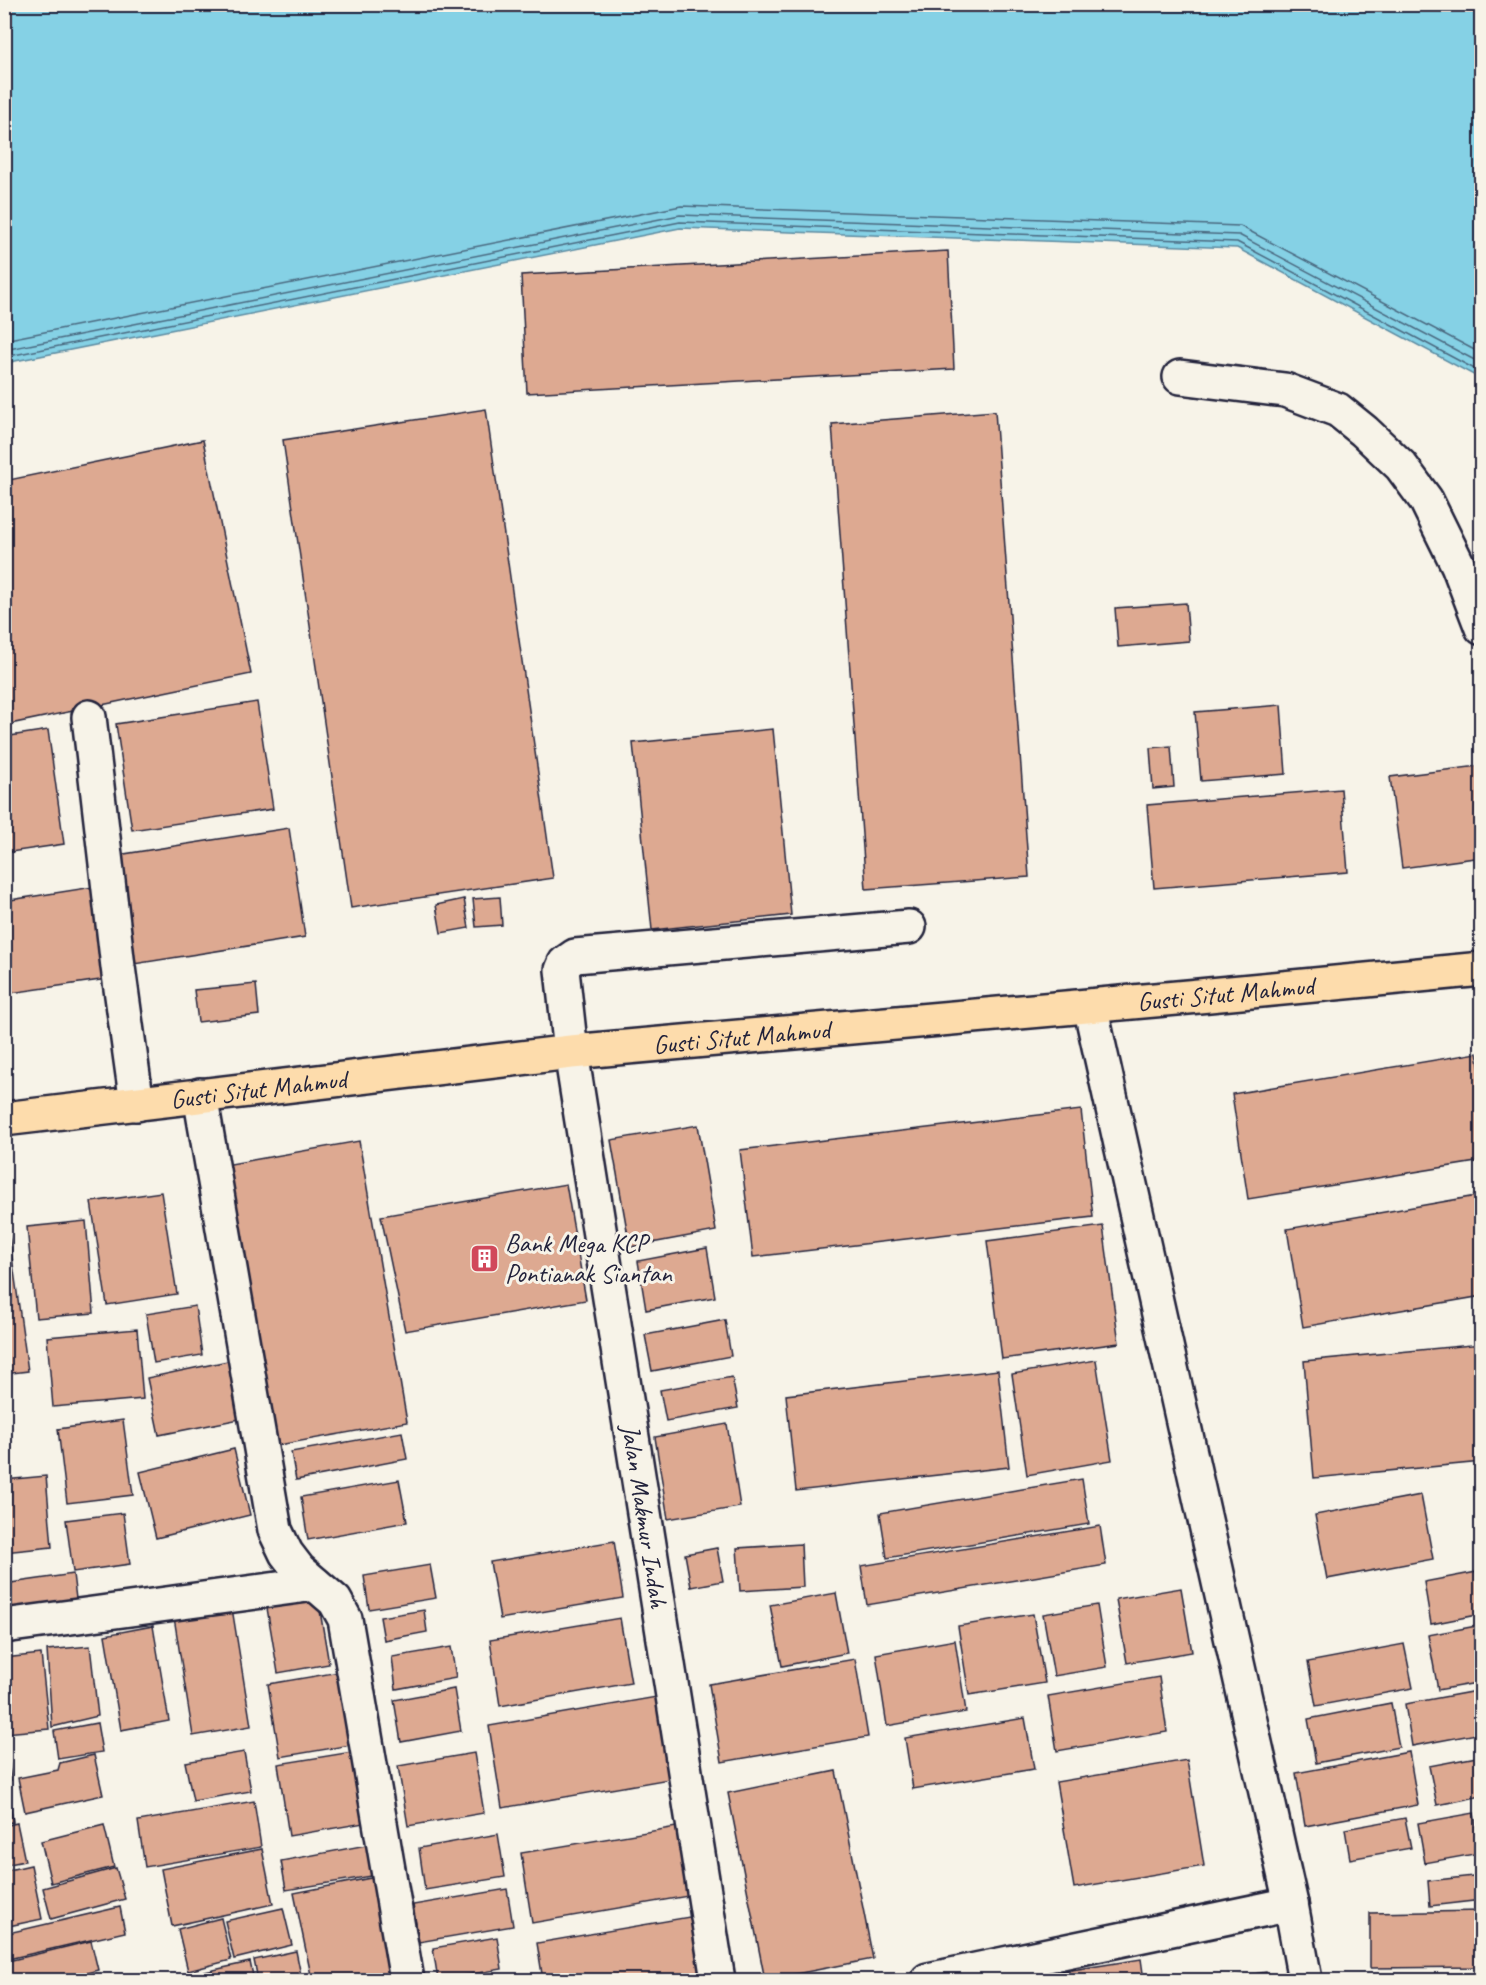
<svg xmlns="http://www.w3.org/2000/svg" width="1486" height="1985" viewBox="0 0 1486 1985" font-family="Caveat,sans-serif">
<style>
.water{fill:#85d1e5;stroke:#5d8ba1;stroke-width:1.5}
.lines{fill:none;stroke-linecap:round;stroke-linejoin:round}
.shore{stroke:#4a687f;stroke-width:1.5}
.building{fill:#dda991;stroke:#22223b;stroke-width:1.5}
.minor-casing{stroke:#22223b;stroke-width:38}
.highway-casing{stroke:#22223b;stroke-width:38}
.minor{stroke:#f7f3e8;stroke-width:33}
.highway{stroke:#fddcac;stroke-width:33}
.labels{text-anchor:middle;stroke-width:6;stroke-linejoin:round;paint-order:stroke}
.street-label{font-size:26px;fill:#22223b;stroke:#f7f3e8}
.poi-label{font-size:26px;fill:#22223b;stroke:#f7f3e8;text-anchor:start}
</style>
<rect width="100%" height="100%" fill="#f7f3e8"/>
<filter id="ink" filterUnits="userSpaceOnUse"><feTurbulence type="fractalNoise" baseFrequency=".0167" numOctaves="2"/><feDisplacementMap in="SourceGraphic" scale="12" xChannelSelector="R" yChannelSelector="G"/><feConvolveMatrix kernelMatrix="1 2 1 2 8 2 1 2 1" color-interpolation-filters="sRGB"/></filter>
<g filter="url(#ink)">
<!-- water -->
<path class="water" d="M5,4L1481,5V379L1237,248L680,228L5,363Z"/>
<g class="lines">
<!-- shore -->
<g class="shore">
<path d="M4,340L681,206L1240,226L1482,354"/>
<path d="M4,350L680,215L1239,235L1482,364"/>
<path d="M4,357L680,222L1237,242L1482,373"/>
</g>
</g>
<!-- building -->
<g class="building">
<path d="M948,251L954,369L527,393L521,275Z"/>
<path d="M486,409L553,878L351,908L283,440Z"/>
<path d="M995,411L1029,877L866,889L832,424Z"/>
<path d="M203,440L251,674L10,724L4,695V481Z"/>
<path d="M1186,603L1189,641L1118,647L1115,608Z"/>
<path d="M257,702L273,809L132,830L116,724Z"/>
<path d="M1281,705L1286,774L1201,781L1195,712Z"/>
<path d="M773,729L791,915L652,930L633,743Z"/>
<path d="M48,730L64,844L4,853V737Z"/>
<path d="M1171,746L1174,787L1153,789L1150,748Z"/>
<path d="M1478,766L1482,795V857L1402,868L1390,777Z"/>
<path d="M1341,789L1348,872L1154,888L1147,805Z"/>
<path d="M289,828L305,937L134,964L118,855Z"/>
<path d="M93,887L107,979L4,994V901Z"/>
<path d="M500,897L502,925L476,927L473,899Z"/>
<path d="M464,899L469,928L441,933L436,905Z"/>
<path d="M256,984L259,1015L198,1022L194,990Z"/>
<path d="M1477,1053L1482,1083V1161L1248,1199L1232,1094Z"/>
<path d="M1081,1110L1093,1217L753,1257L740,1150Z"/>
<path d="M698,1125L716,1231L630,1247L611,1140Z"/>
<path d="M359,1141L407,1422L268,1447L219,1166Z"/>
<path d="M566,1184L586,1300L405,1331L381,1216Z"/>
<path d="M161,1192L177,1294L107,1305L91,1202Z"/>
<path d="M1482,1195V1296L1303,1327L1287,1229Z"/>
<path d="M4,1221H7L28,1371L4,1374Z"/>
<path d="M86,1221L94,1313L36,1318L27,1227Z"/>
<path d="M1103,1226L1119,1343L1002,1359L987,1241Z"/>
<path d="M707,1248L715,1297L646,1310L638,1261Z"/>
<path d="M195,1306L202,1355L154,1363L146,1314Z"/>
<path d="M725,1320L731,1356L652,1371L645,1335Z"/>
<path d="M137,1329L143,1399L53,1407L47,1337Z"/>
<path d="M1482,1344V1462L1314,1478L1304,1361Z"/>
<path d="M1096,1360L1112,1460L1027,1475L1012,1374Z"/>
<path d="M228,1361L240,1419L159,1435L147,1378Z"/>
<path d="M998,1370L1009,1467L796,1491L786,1395Z"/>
<path d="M732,1377L738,1408L666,1421L660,1390Z"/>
<path d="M123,1420L133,1495L67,1503L58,1429Z"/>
<path d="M727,1424L740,1507L668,1519L655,1437Z"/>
<path d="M402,1432L407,1459L296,1480L291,1452Z"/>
<path d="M234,1449L250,1515L156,1538L140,1472Z"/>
<path d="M46,1476L52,1547L4,1552V1480Z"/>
<path d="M1082,1479L1089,1524L887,1558L880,1513Z"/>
<path d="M399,1480L407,1522L308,1540L301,1497Z"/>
<path d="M1421,1495L1433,1559L1327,1579L1315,1515Z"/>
<path d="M123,1513L130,1564L73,1572L66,1520Z"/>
<path d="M1100,1526L1106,1565L867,1605L861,1566Z"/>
<path d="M614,1541L623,1598L500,1619L490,1562Z"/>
<path d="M801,1544L803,1587L740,1591L737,1548Z"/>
<path d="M717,1548L723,1581L691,1587L685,1554Z"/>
<path d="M430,1565L436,1598L369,1609L364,1576Z"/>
<path d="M1482,1571V1614L1431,1624L1424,1582Z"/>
<path d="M73,1574L77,1607L4,1617V1584Z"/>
<path d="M1181,1588L1192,1652L1127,1663L1116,1599Z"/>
<path d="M317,1593L329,1664L278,1673L266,1602Z"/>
<path d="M836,1593L847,1653L782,1666L770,1605Z"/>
<path d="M231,1602L251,1726L193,1736L173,1611Z"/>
<path d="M1097,1605L1107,1667L1054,1676L1043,1614Z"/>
<path d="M424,1610L427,1632L384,1640L380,1617Z"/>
<path d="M1033,1614L1045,1683L969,1695L958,1626Z"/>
<path d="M620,1618L631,1683L500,1706L490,1640Z"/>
<path d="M1482,1625V1682L1438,1690L1428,1635Z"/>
<path d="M153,1626L169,1721L121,1730L105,1635Z"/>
<path d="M955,1640L966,1712L887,1726L876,1654Z"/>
<path d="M1404,1644L1413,1688L1316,1706L1308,1662Z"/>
<path d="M90,1646L98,1716L52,1727L47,1650Z"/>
<path d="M451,1647L456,1678L396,1689L392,1657Z"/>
<path d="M41,1654L49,1729L5,1733L4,1658Z"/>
<path d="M855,1659L868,1737L722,1762L709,1684Z"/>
<path d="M339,1672L351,1745L280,1757L268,1684Z"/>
<path d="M1159,1677L1167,1732L1057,1751L1048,1696Z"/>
<path d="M454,1689L461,1731L401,1742L394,1700Z"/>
<path d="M1482,1690V1733L1412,1746L1405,1704Z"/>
<path d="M662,1696L675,1778L502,1808L489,1726Z"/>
<path d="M1391,1703L1399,1747L1316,1763L1308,1719Z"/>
<path d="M1025,1718L1034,1769L913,1789L905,1738Z"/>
<path d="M97,1723L102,1752L58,1759L54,1731Z"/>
<path d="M5,1741L11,1780L4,1781V1742Z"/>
<path d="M358,1751L370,1822L289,1836L278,1764Z"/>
<path d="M244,1752L251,1791L193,1801L185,1762Z"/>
<path d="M1409,1752L1418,1805L1305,1826L1296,1773Z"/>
<path d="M474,1753L484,1813L408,1826L398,1766Z"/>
<path d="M94,1755L103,1795L25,1812L18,1778L58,1770L60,1763Z"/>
<path d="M1482,1756V1796L1437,1805L1429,1766Z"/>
<path d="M1187,1760L1204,1866L1074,1888L1056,1782Z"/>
<path d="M836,1771L873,1959L765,1980L728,1793Z"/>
<path d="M8,1789L13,1822L4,1823V1790Z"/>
<path d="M254,1801L261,1847L145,1867L138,1821Z"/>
<path d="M1474,1813L1480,1853L1425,1863L1418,1823Z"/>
<path d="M1405,1818L1411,1848L1350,1859L1345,1829Z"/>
<path d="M17,1823L25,1861L4,1865V1826Z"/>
<path d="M104,1825L114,1867L51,1883L41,1841Z"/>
<path d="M682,1826L694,1895L532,1923L521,1853Z"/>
<path d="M498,1834L505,1877L425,1890L419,1848Z"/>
<path d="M377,1843L384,1874L286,1890L281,1861Z"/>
<path d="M262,1849L273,1904L172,1926L161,1869Z"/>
<path d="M31,1865L42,1919L4,1927V1871Z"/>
<path d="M116,1868L125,1899L51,1919L43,1888Z"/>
<path d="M1482,1875V1900L1430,1906L1428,1881Z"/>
<path d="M381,1876L401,1977L386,1980H312L294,1893Z"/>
<path d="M507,1889L513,1926L419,1942L413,1905Z"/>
<path d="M120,1907L125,1932L4,1960V1934Z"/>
<path d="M283,1908L292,1945L234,1959L225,1921Z"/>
<path d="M1482,1911V1967L1370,1968V1913Z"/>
<path d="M695,1916L706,1980H543L537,1943Z"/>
<path d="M221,1918L231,1960L188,1971L178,1929Z"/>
<path d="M497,1937L502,1969L438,1980L433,1948Z"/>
<path d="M91,1941L98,1970L60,1980H4V1962Z"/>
<path d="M296,1951L302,1980H258L254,1960Z"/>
<path d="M1141,1959L1144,1980H1061L1060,1972Z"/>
<path d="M250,1962L254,1980H183L182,1977Z"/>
<path d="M1266,1972L1267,1980H1215Z"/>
</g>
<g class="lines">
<defs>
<g id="minor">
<path d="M1180,377L1285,390L1338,410L1364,431L1401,466L1426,500L1458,565L1482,628"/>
<path d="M89,717L118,967L137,1104"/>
<path d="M1090,1006L1291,1904L1305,1980"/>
<path d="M200,1095L275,1530L286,1553L299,1570L335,1601L345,1619L407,1980"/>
<path d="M4,1626L315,1584"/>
<path d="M718,1980L571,1052L562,970L565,963L575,956L909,927"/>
<path d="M928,1980L1291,1904"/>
</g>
<g id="highway">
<path id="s1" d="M4,1119L571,1052L1188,997L1482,969"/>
</g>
</defs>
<!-- minor casing -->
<use href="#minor" class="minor-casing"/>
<!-- highway casing -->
<use href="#highway" class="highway-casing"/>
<!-- minor -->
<use href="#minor" class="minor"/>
<!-- highway -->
<use href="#highway" class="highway"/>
</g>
</g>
<!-- icons -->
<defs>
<symbol id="building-square" viewBox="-11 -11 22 22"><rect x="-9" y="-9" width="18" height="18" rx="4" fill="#d1495b" stroke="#f7f3e8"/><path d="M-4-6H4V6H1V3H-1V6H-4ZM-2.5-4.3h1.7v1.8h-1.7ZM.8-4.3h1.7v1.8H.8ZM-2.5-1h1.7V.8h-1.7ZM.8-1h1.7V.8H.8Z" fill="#fff"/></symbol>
</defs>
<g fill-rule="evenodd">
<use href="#building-square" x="468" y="1242" width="33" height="33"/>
</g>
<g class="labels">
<!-- street labels -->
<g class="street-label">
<text dy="9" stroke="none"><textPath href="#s1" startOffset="1228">Gusti Situt Mahmud</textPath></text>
<text dy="9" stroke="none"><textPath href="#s1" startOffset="742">Gusti Situt Mahmud</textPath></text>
<text dy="9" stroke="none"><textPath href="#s1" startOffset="256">Gusti Situt Mahmud</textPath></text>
<text transform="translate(645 1516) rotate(81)" y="9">Jalan Makmur Indah</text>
</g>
<!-- poi labels -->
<g class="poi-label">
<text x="505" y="1252">Bank Mega KCP<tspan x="505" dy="30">Pontianak Siantan</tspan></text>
</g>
</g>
<!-- margin -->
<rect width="1486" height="1985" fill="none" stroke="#f7f3e8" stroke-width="24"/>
<rect x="12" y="12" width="1462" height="1961" fill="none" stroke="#22223b" stroke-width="2" filter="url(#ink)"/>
</svg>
